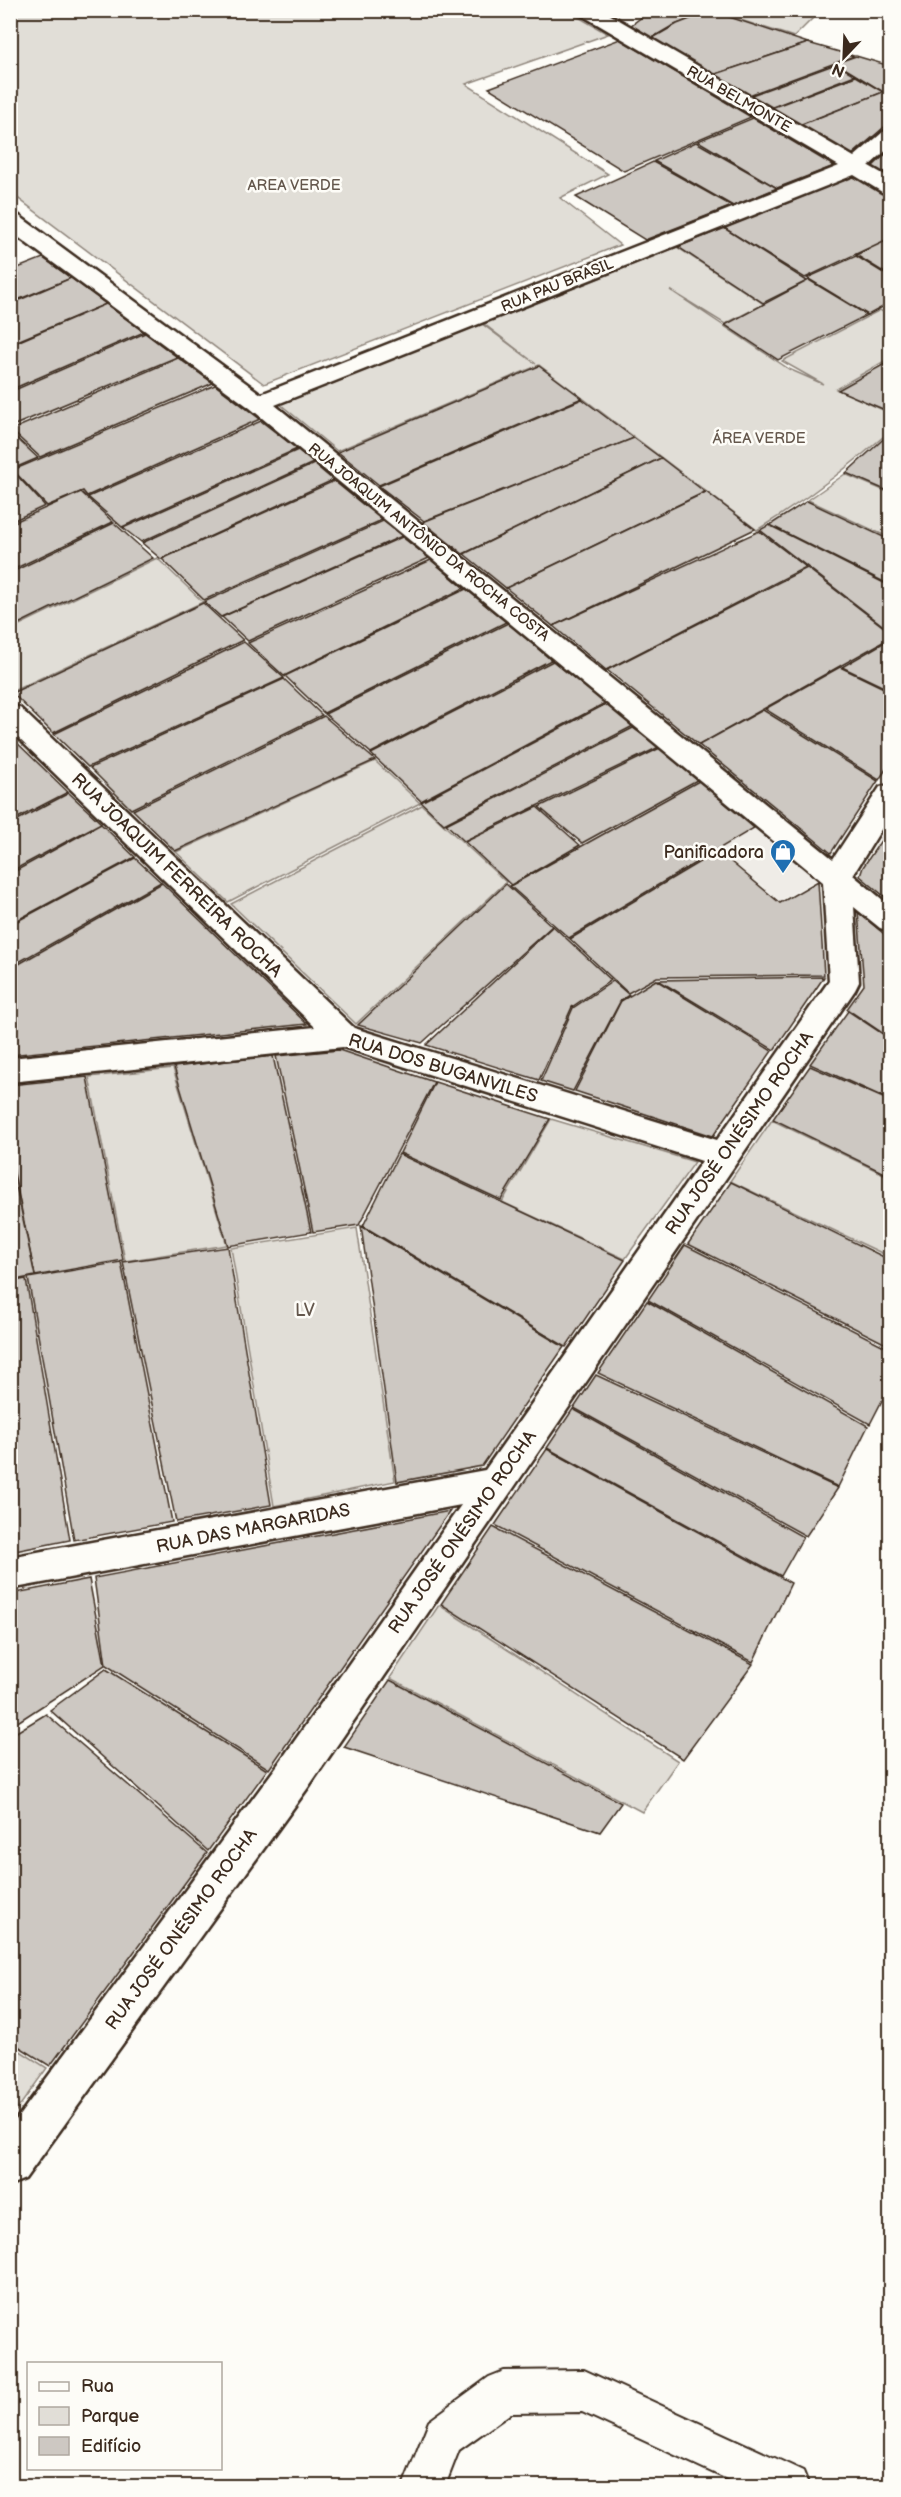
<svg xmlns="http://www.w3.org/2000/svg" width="901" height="2497" viewBox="0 0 901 2497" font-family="'Balsamiq Sans',sans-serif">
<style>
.built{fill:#efece7}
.green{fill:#e1ded7;stroke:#8e847a;stroke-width:1.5}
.building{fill:#cdc8c2;stroke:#3b2a1e;stroke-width:1.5}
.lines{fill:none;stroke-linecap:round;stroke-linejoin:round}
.lane-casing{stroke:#3b2a1e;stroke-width:4}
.street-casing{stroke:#3b2a1e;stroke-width:5}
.lane{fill:#fdfcf7;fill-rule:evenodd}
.street{fill:#fdfcf7;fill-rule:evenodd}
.labels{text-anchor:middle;stroke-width:5;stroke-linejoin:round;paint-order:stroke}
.far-street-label{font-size:15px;fill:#3b2a1e;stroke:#fdfcf7}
.far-park-label{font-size:15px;fill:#64574c;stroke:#fdfcf7}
.poi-label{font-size:18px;fill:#3b2a1e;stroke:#fdfcf7;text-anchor:end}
.street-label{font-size:18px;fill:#3b2a1e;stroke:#fdfcf7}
.park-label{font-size:18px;fill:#64574c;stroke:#fdfcf7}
</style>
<rect width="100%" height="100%" fill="#fdfcf7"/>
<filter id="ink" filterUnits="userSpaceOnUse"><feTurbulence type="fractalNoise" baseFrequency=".0167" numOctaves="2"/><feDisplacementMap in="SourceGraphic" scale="12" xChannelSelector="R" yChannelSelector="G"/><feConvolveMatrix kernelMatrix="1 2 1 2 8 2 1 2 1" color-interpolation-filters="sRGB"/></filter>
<g filter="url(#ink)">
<!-- built -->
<path class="built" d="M755,828L816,880L780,901L718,850Z"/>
<!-- green -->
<g class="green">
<path d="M806,10L817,14L794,37L712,11Z"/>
<path d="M10,11H568L608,34L466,84L608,174L560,198L620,245L264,384L11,193Z"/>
<path d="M677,247L764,304L725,324L670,290L789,369L823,384L782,361L880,310L890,316V358L836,389L890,413V431C848,468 806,500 757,530L539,365L337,451L280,404L482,324L536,364L484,324Z"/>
<path d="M845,474L890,493V538L808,500Z"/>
<path d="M157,558L203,602L11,692V629Z"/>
<path d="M375,761L420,803L228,902L176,852Z"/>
<path d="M422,805L506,882L356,1024L231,904Z"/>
<path d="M173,1068L227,1245L125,1261L89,1077Z"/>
<path d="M551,1119L695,1162L625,1259L502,1202Z"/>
<path d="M772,1120L890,1177V1257L730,1181Z"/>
<path d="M357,1228L395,1481L274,1506L231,1248Z"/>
<path d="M439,1605L678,1761L642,1812L390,1678Z"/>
<path d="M11,2045L47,2068L11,2118Z"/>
</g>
<!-- building -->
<g class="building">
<path d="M651,10L711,11L672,26L650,39L630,26Z"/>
<path d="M711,11L808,43L713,75L651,39L677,24Z"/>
<path d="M620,39L751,117L624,171L489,88Z"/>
<path d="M808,43L854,56L749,95L713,75Z"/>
<path d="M856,56L890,66V96L836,63Z"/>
<path d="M836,64L855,75L770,108L749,96Z"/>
<path d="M856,76L883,92L799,125L771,108Z"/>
<path d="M883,92L890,97V122L852,155L800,125Z"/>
<path d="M753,118L834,166L777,188L698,141Z"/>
<path d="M696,142L777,188L733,206L654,161Z"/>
<path d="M890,150V178L872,167Z"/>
<path d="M653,162L732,206L645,240L576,197Z"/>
<path d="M854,176L890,198V238L805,278L724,228Z"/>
<path d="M724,228L807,281L763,303L678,247Z"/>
<path d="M890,239V276L856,255Z"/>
<path d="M856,256L890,277V303L868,315L807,278Z"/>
<path d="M43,258L71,278L10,303V271Z"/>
<path d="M71,278L106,304L10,344V304Z"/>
<path d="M809,280L867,315L778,360L725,325Z"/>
<path d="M106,304L144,332L10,390V345Z"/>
<path d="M145,333L177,357L10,427V392Z"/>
<path d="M178,358L213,383L40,457L11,430Z"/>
<path d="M890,361V412L838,390Z"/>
<path d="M539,366L582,398L379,485L338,452Z"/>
<path d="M215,385L260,419L87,496L83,491L47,506L13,470Z"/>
<path d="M582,399L634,438L424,521L379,486Z"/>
<path d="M261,421L297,449L122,527L88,497Z"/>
<path d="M10,432L38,458L10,470Z"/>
<path d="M890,433V492L846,473Z"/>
<path d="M634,438L661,458L463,554L423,522Z"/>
<path d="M298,450L313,463L141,542L123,528Z"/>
<path d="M661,458L705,492L506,588L464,554Z"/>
<path d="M314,464L333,480L161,559L142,543Z"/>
<path d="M12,470L45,506L10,522V471Z"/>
<path d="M334,481L382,520L204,600L162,559Z"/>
<path d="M81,492L113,522L10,571V524Z"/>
<path d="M706,492L755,529L553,626L506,588Z"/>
<path d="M807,501L890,540V585L770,525Z"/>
<path d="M383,521L402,536L221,617L204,602Z"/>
<path d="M114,523L153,558L10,628V573Z"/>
<path d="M769,525L890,586V631L760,530Z"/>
<path d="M759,531L806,567L606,670L553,626Z"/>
<path d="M402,537L429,558L248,641L222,617Z"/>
<path d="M431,560L464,588L284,676L248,643Z"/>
<path d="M807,568L890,632V638L699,745L607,670Z"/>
<path d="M466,589L506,622L324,713L285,676Z"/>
<path d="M203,603L243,640L53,733L12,693Z"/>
<path d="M508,623L551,660L371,753L325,714Z"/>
<path d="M890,639V690L842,667Z"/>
<path d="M244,642L284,678L88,767L54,734Z"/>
<path d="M553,661L605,703L421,801L371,754Z"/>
<path d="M840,667L890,691V763L879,780L765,709Z"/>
<path d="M284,679L322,715L131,809L90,768Z"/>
<path d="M606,704L633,726L444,824L421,802Z"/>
<path d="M763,710L878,781L831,853L699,745Z"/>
<path d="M324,716L375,760L175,851L133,810Z"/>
<path d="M633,728L659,747L464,841L446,824Z"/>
<path d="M10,736L68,792L10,822Z"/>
<path d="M660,748L697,780L582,843L539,807Z"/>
<path d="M699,781L754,828L569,938L510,886Z"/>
<path d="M69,793L101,823L10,872V824Z"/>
<path d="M537,807L580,845L511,885L465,842Z"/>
<path d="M101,824L135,857L10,924V874Z"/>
<path d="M890,827V893L884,896L860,876L863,867Z"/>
<path d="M718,851L780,903L818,881L824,975L657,977L628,993L570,939Z"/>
<path d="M135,858L161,882L10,967V925Z"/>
<path d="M162,883L307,1024L10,1055V969Z"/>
<path d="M506,884L552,926L422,1043L358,1025Z"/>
<path d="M858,912L890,939V1038L847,1009L864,985Z"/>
<path d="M553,926L611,980L572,1007L539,1080L426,1045Z"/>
<path d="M824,977L774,1050L658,980Z"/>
<path d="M656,980L772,1051L713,1136L575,1091L621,1001Z"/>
<path d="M613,981L629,995L621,1000L573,1091L541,1081L573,1008Z"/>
<path d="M848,1011L890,1039V1100L810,1064Z"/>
<path d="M339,1050L434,1082L359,1225L313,1232L276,1056Z"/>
<path d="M273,1056L311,1232L228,1246L174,1067Z"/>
<path d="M810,1066L890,1101V1176L773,1119Z"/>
<path d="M87,1077L123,1260L35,1276L10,1153V1085Z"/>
<path d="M435,1082L550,1119L501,1200L400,1153Z"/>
<path d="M399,1154L625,1260L566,1347L363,1226Z"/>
<path d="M10,1157L35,1276L10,1281Z"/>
<path d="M731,1182L890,1260V1346L688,1244Z"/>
<path d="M361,1226L564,1347L482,1466L397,1482Z"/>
<path d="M685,1245L890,1349V1385L870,1424L648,1300Z"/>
<path d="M228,1247L271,1505L176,1522L123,1262Z"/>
<path d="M121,1262L172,1522L74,1540L28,1278Z"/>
<path d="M26,1279L70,1540L10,1552V1282Z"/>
<path d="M647,1301L868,1426L838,1487L598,1373Z"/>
<path d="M596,1375L838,1488L806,1536L574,1408Z"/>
<path d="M573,1409L803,1537L781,1576L547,1448Z"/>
<path d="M547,1449L791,1583L753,1662L495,1525Z"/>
<path d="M450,1511L269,1769L106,1665L94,1578Z"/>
<path d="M493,1527L753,1664L683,1759L441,1604Z"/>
<path d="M89,1579L105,1665L10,1727V1594Z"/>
<path d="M106,1669L267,1770L208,1851L50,1710Z"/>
<path d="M390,1680L621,1803L600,1832L344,1747Z"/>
<path d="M46,1714L207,1853L50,2066L10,2041V1736Z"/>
</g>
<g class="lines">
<defs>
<path id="lane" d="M584,2370L803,2471L809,2486H742L582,2412L511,2413L459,2450L445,2486H403L429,2421L489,2377L504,2371Z"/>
<path id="street" d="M578,10H602L854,157L883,132L890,130V147L869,166L890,178V193L882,192L854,175L275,405L833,859L880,787L890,785V815L853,875L890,906V931L880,928L854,907L859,982L855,990L307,1789L25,2179L10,2185V2128L279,1763L461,1505L10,1589V1557L485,1470L702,1161L343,1047L10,1082V1058L315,1027L10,730V705L20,708L354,1028L717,1140L829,981L823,882L250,408L10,231V214L18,215L261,394L839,166L580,14Z"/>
</defs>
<!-- lane casing -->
<use href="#lane" class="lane-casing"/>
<!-- street casing -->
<use href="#street" class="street-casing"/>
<!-- lane -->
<use href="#lane" class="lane"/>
<!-- street -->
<use href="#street" class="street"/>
</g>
</g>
<!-- icons -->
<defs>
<symbol id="shop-pin" viewBox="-11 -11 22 30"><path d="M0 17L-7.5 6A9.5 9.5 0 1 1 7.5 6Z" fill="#1f6fb2" stroke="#fdfcf7"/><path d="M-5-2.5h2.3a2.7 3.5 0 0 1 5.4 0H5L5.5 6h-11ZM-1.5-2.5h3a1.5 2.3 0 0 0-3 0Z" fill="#fff"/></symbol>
</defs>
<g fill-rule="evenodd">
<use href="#shop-pin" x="768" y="837" width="30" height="40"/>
</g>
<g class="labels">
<!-- far-street labels -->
<g class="far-street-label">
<text transform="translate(739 99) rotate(30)" y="5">RUA BELMONTE</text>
<text transform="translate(557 285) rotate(-22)" y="5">RUA PAU BRASIL</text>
<text transform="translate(429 542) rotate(39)" y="5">RUA JOAQUIM ANTÔNIO DA ROCHA COSTA</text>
</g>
<!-- far-park labels -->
<g class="far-park-label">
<text x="294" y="190">AREA VERDE</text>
<text x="759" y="443">ÁREA VERDE</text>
</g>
<!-- poi labels -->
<g class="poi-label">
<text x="764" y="858">Panificadora</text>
</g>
<!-- street labels -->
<g class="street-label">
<text transform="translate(177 875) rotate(44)" y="6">RUA JOAQUIM FERREIRA ROCHA</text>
<text transform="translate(443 1068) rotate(17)" y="6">RUA DOS BUGANVILES</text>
<text transform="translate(739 1133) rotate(-55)" y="6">RUA JOSÉ ONÉSIMO ROCHA</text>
<text transform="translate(253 1528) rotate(-11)" y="6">RUA DAS MARGARIDAS</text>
<text transform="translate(462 1532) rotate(-55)" y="6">RUA JOSÉ ONÉSIMO ROCHA</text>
<text transform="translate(181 1929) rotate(-54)" y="6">RUA JOSÉ ONÉSIMO ROCHA</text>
</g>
<!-- park labels -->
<g class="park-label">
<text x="305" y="1316">LV</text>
</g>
</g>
<!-- margin -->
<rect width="901" height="2497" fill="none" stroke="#fdfcf7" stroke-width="36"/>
<rect x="18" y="18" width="865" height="2461" fill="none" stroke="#3b2a1e" stroke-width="2" filter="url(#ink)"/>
<!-- legend -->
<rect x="27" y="2362" width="195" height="108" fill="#fdfcf7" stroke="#afa8a0" stroke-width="1.5"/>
<rect x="39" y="2382" width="30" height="9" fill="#fdfcf7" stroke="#afa8a0" stroke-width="1.5"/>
<text x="81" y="2392" font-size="18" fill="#3b2a1e">Rua</text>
<rect x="39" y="2407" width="30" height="18" fill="#e1ded7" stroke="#afa8a0" stroke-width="1.5"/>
<text x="81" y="2422" font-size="18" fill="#3b2a1e">Parque</text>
<rect x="39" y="2437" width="30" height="18" fill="#cdc8c2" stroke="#afa8a0" stroke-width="1.5"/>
<text x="81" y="2452" font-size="18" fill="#3b2a1e">Edifício</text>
<!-- north arrow -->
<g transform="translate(844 57) rotate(203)" stroke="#fdfcf7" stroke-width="4.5" paint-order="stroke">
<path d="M0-4.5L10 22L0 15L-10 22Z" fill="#3b2a1e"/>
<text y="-9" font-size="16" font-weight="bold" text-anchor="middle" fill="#3b2a1e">N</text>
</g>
</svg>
